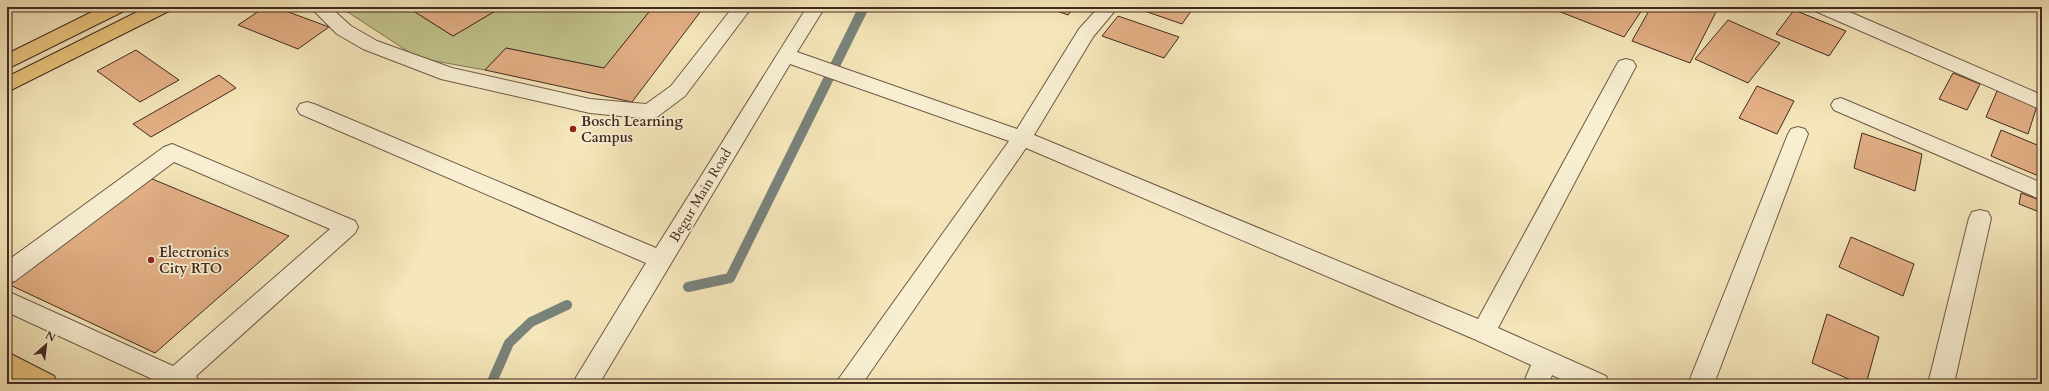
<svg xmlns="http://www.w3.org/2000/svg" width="2049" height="391" viewBox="0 0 2049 391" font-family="Cardo,serif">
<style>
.green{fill:#c2c38b;stroke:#827656}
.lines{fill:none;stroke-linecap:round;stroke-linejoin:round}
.stream{stroke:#79837b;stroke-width:10}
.building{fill:#e3b086;stroke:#422a20}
.minor-casing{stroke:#6f5947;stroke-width:2}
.major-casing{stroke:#422a20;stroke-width:2}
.minor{fill:#f8efd3;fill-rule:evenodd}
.major{fill:#eac47e;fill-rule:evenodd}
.poi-dot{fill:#8f2418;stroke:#f8efd3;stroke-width:1.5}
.labels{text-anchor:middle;stroke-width:3.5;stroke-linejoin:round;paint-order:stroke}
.poi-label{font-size:14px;font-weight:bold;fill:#422a20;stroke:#f8efd3;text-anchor:start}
.street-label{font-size:14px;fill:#422a20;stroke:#f8efd3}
</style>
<rect width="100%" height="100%" fill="#f5e7bb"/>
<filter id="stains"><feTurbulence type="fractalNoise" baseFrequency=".005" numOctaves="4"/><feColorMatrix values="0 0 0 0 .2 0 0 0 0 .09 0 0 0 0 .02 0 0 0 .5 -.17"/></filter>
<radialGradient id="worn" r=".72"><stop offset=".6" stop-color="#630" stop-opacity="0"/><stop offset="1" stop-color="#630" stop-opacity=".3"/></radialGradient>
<!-- green -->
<path class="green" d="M340,7H407L453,36L502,7H653L604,68L506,48L485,70L418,58Z"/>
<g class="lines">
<!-- stream -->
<g class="stream">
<path d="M688,287L730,278L864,7"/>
<path d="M491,384L509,343L531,322L567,305"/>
</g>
</g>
<!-- building -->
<g class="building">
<path d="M265,7H275L329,27L298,49L238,25Z"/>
<path d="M407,7H502L453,36Z"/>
<path d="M653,7H704L632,102L485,70L506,48L604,68Z"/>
<path d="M1046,7H1074L1068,15Z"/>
<path d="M1133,7H1194L1182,24Z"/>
<path d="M1548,7H1644L1624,37Z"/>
<path d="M1651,7H1708L1717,10L1690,63L1632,41Z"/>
<path d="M1794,10L1846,31L1829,56L1776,34Z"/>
<path d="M1118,16L1179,37L1164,58L1102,36Z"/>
<path d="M1728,20L1780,43L1748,83L1695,59Z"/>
<path d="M136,50L179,80L140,102L97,71Z"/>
<path d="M1953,73L1980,84L1967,110L1939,99Z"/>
<path d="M219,75L236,88L151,137L133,124Z"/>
<path d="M1757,86L1794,101L1777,134L1739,118Z"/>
<path d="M1997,91L2037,106L2028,134L1986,117Z"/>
<path d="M2001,130L2042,147L2041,177L1991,156Z"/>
<path d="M1862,133L1922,154L1915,191L1854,168Z"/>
<path d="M150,178L289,236L155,353L10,285Z"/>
<path d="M2021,193L2042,201V213L2019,204Z"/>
<path d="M1851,237L1914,264L1903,296L1839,267Z"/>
<path d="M1827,314L1879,337L1866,384H1860L1812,363Z"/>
</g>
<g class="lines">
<defs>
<g id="minor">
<path d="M310,7H330L351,26L377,41L452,68L590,99L646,104L671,86L733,7H752L685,96L657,117L650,119L590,113L441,79L363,49L337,34Z"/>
<path d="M807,7H825L797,52L1017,129L1079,29L1099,7H1118L1093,37L1034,135L1478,319L1616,66L1619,61L1626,59L1633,61L1636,66L1498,328L1606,376L1610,384H1571L1552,375L1549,384H1523L1531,365L1474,339L1026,148L862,384H835L1009,141L790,64L599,384H572L646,263L300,114L297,109L300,104L307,102L314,104L656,248Z"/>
<path d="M1813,7H1838L2042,95V110L1815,11Z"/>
<path d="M1841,98L2042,183V200L1834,110L1831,105L1834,100Z"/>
<path d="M1798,127L1805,129L1808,134L1714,384H1688L1788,134L1791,129Z"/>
<path d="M172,144L355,221L358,227L355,233L196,376L201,384H163L7,312V291L173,366L330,229L174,162L15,281L7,283V261L164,147Z"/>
<path d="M1980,210L1988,212L1991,218L1954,384H1928L1969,218L1972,212Z"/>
</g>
<g id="major">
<path d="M102,7H126L124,11L7,69V54Z"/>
<path d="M147,7H171L169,11L7,92V77Z"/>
<path d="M7,352L54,376L58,384H22L7,375Z"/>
</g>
</defs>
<!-- minor casing -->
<use href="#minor" class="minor-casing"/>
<!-- major casing -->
<use href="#major" class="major-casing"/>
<!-- minor -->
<use href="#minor" class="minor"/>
<!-- major -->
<use href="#major" class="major"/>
</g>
<!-- markers -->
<g class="poi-dot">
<circle cx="573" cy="129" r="4"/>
<circle cx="151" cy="260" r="4"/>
</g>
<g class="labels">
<!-- poi labels -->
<g class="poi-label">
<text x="581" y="126">Bosch Learning<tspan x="581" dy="16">Campus</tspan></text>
<text x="159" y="257">Electronics<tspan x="159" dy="16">City RTO</tspan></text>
</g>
<!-- street labels -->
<g class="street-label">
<text transform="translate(700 195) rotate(-59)" y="5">Begur Main Road</text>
</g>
</g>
<!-- margin -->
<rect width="2049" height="391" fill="none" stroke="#f5e7bb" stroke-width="24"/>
<rect x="8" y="8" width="2033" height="375" fill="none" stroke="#422a20" stroke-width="2"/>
<rect x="12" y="12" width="2025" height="367" fill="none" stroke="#422a20"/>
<!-- north arrow -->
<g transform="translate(46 345) rotate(28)" stroke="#f8efd3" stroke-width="3" paint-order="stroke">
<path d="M0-3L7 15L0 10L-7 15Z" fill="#422a20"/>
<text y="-6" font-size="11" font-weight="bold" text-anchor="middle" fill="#422a20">N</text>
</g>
<rect width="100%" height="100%" filter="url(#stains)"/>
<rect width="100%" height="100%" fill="url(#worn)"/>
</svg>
